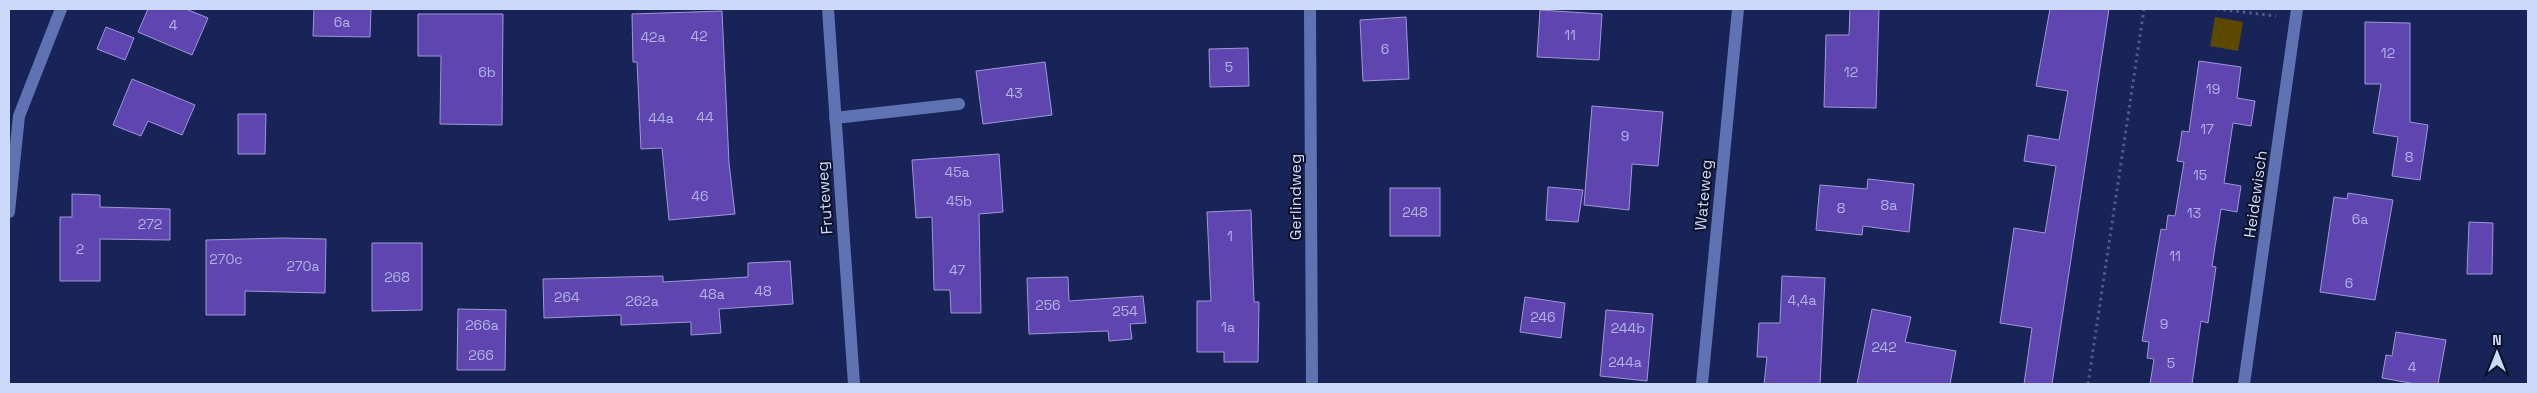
<svg xmlns="http://www.w3.org/2000/svg" width="2537" height="393" viewBox="0 0 2537 393" font-family="'Space Grotesk',sans-serif">
<style>
.green{fill:#5d4800}
.building{fill:#5e45b0;stroke:#9f97d7}
.lines{fill:none;stroke-linecap:round;stroke-linejoin:round}
.path{stroke:#505c89;stroke-width:3;stroke-dasharray:2.5 4;stroke-linecap:butt}
.minor{stroke:#5f73b2;stroke-width:12}
.labels{text-anchor:middle;stroke-width:4;stroke-linejoin:round;paint-order:stroke}
.number-label{font-size:14px;fill:#b1b4e8}
.street-label{font-size:16px;fill:#cdd9fa;stroke:#0a1127}
</style>
<rect width="100%" height="100%" fill="#182457"/>
<!-- green -->
<path class="green" d="M2215,17L2243,22L2238,51L2210,46Z"/>
<!-- building -->
<g class="building">
<path d="M148,9H186L208,18L192,55L138,32Z"/>
<path d="M314,9H371L370,37L313,36Z"/>
<path d="M1850,9H1879L1876,108L1824,107L1826,35H1849Z"/>
<path d="M2050,9H2109L2052,384H2024L2032,328L2000,323L2014,228L2045,233L2056,166L2024,161L2028,135L2059,140L2068,91L2036,86Z"/>
<path d="M1540,10L1602,14L1599,60L1537,57Z"/>
<path d="M722,11L729,163L735,214L669,220L662,148L641,149L637,62H633L632,14Z"/>
<path d="M418,14H503L502,125L440,124L441,56H418Z"/>
<path d="M1406,17L1409,79L1363,81L1360,20Z"/>
<path d="M2365,22L2410,23V122L2428,125L2420,180L2392,176L2398,137L2373,133L2381,84H2365Z"/>
<path d="M106,27L134,38L125,60L97,49Z"/>
<path d="M1248,48L1249,86L1210,87L1209,49Z"/>
<path d="M2199,61L2241,67L2237,98L2255,101L2251,126L2233,123L2224,183L2241,186L2237,212L2221,209L2212,266L2216,267L2208,323L2201,321L2192,384H2150L2154,359L2147,358L2149,342L2142,341L2161,229L2166,230L2168,215L2175,216L2184,162L2177,161L2180,145L2182,131L2189,132Z"/>
<path d="M1045,62L1052,115L983,124L976,71Z"/>
<path d="M132,79L195,105L182,135L148,121L141,136L113,125Z"/>
<path d="M1592,106L1663,112L1658,166L1632,164L1629,210L1584,205Z"/>
<path d="M238,114H266L265,154H238Z"/>
<path d="M999,154L1003,212L979,214L981,313H951L950,290H934L932,217L916,218L912,160Z"/>
<path d="M1868,179L1914,184L1909,232L1863,226L1862,235L1816,230L1820,185L1867,189Z"/>
<path d="M1548,187L1583,190L1578,222L1546,220Z"/>
<rect x="1390" y="188" width="50" height="48"/>
<path d="M2348,193L2393,200L2375,300L2320,292L2334,197L2347,199Z"/>
<path d="M72,194L100,195V207L170,209V240L100,239V281H60V217H72Z"/>
<path d="M1251,210L1254,302H1259L1258,362H1224V352H1197V301H1211L1207,212Z"/>
<path d="M2469,222L2493,223L2492,274H2467Z"/>
<path d="M282,238L326,239L325,293L245,291V315H206V240Z"/>
<path d="M372,243H422V310L372,311Z"/>
<path d="M790,261L793,304L719,309L721,333L691,335V322L621,325V315L544,318L543,279L663,276V282L748,277V263Z"/>
<path d="M1782,276L1825,278L1820,384H1764L1767,357H1757L1759,323H1780Z"/>
<path d="M1068,277L1069,301L1143,296L1146,323L1130,324L1132,339L1109,341L1108,331L1029,334L1027,278Z"/>
<path d="M1525,297L1565,303L1561,338L1520,332Z"/>
<path d="M458,309L506,310L505,370H457Z"/>
<path d="M1872,309L1911,317L1905,342L1956,351L1950,384H1857Z"/>
<path d="M1606,310L1653,314L1647,381L1600,376Z"/>
<path d="M2396,332L2446,340L2438,384H2416L2382,378L2386,355L2392,356Z"/>
</g>
<g class="lines">
<!-- path -->
<g class="path">
<path d="M2217,9L2276,16"/>
<path d="M2088,384L2144,9"/>
</g>
<!-- minor -->
<g class="minor">
<path d="M828,9L854,384"/>
<path d="M1310,9L1312,384"/>
<path d="M835,118L959,104"/>
<path d="M9,212L19,116L61,9"/>
<path d="M1702,384L1738,9"/>
<path d="M2244,384L2297,9"/>
</g>
</g>
<g class="labels">
<!-- number labels -->
<g class="number-label">
<text x="342" y="27">6a</text>
<text x="173" y="30">4</text>
<text x="1570" y="40">11</text>
<text x="699" y="41">42</text>
<text x="653" y="42">42a</text>
<text x="1385" y="54">6</text>
<text x="2388" y="58">12</text>
<text x="1229" y="72">5</text>
<text x="487" y="77">6b</text>
<text x="1851" y="77">12</text>
<text x="2213" y="94">19</text>
<text x="1014" y="98">43</text>
<text x="705" y="122">44</text>
<text x="661" y="123">44a</text>
<text x="2207" y="134">17</text>
<text x="1625" y="141">9</text>
<text x="2409" y="162">8</text>
<text x="957" y="177">45a</text>
<text x="2200" y="180">15</text>
<text x="700" y="201">46</text>
<text x="959" y="206">45b</text>
<text x="1889" y="210">8a</text>
<text x="1841" y="213">8</text>
<text x="1415" y="217">248</text>
<text x="2194" y="218">13</text>
<text x="2360" y="224">6a</text>
<text x="150" y="229">272</text>
<text x="1230" y="241">1</text>
<text x="80" y="254">2</text>
<text x="2175" y="261">11</text>
<text x="226" y="264">270c</text>
<text x="303" y="271">270a</text>
<text x="957" y="275">47</text>
<text x="397" y="282">268</text>
<text x="2349" y="288">6</text>
<text x="763" y="296">48</text>
<text x="712" y="299">48a</text>
<text x="567" y="302">264</text>
<text x="1802" y="305">4,4a</text>
<text x="642" y="306">262a</text>
<text x="1048" y="310">256</text>
<text x="1125" y="316">254</text>
<text x="1543" y="322">246</text>
<text x="2164" y="329">9</text>
<text x="482" y="330">266a</text>
<text x="1228" y="332">1a</text>
<text x="1628" y="333">244b</text>
<text x="1884" y="352">242</text>
<text x="481" y="360">266</text>
<text x="1625" y="367">244a</text>
<text x="2171" y="368">5</text>
<text x="2412" y="372">4</text>
</g>
<!-- street labels -->
<g class="street-label">
<text transform="translate(2255 194) rotate(-82)" y="6">Heidewisch</text>
<text transform="translate(1703 195) rotate(-85)" y="6">Wateweg</text>
<text transform="translate(1295 197) rotate(-90)" y="6">Gerlindweg</text>
<text transform="translate(824 198) rotate(-94)" y="6">Fruteweg</text>
</g>
</g>
<!-- border -->
<rect width="2537" height="393" fill="none" stroke="#cdd9fa" stroke-width="20"/>
<!-- north arrow -->
<g transform="translate(2497 353)" stroke="#0a1127" stroke-width="4" paint-order="stroke">
<path d="M0-4L9 19L0 12L-9 19Z" fill="#cdd9fa"/>
<text y="-8" font-size="14" font-weight="bold" text-anchor="middle" fill="#cdd9fa">N</text>
</g>
</svg>
